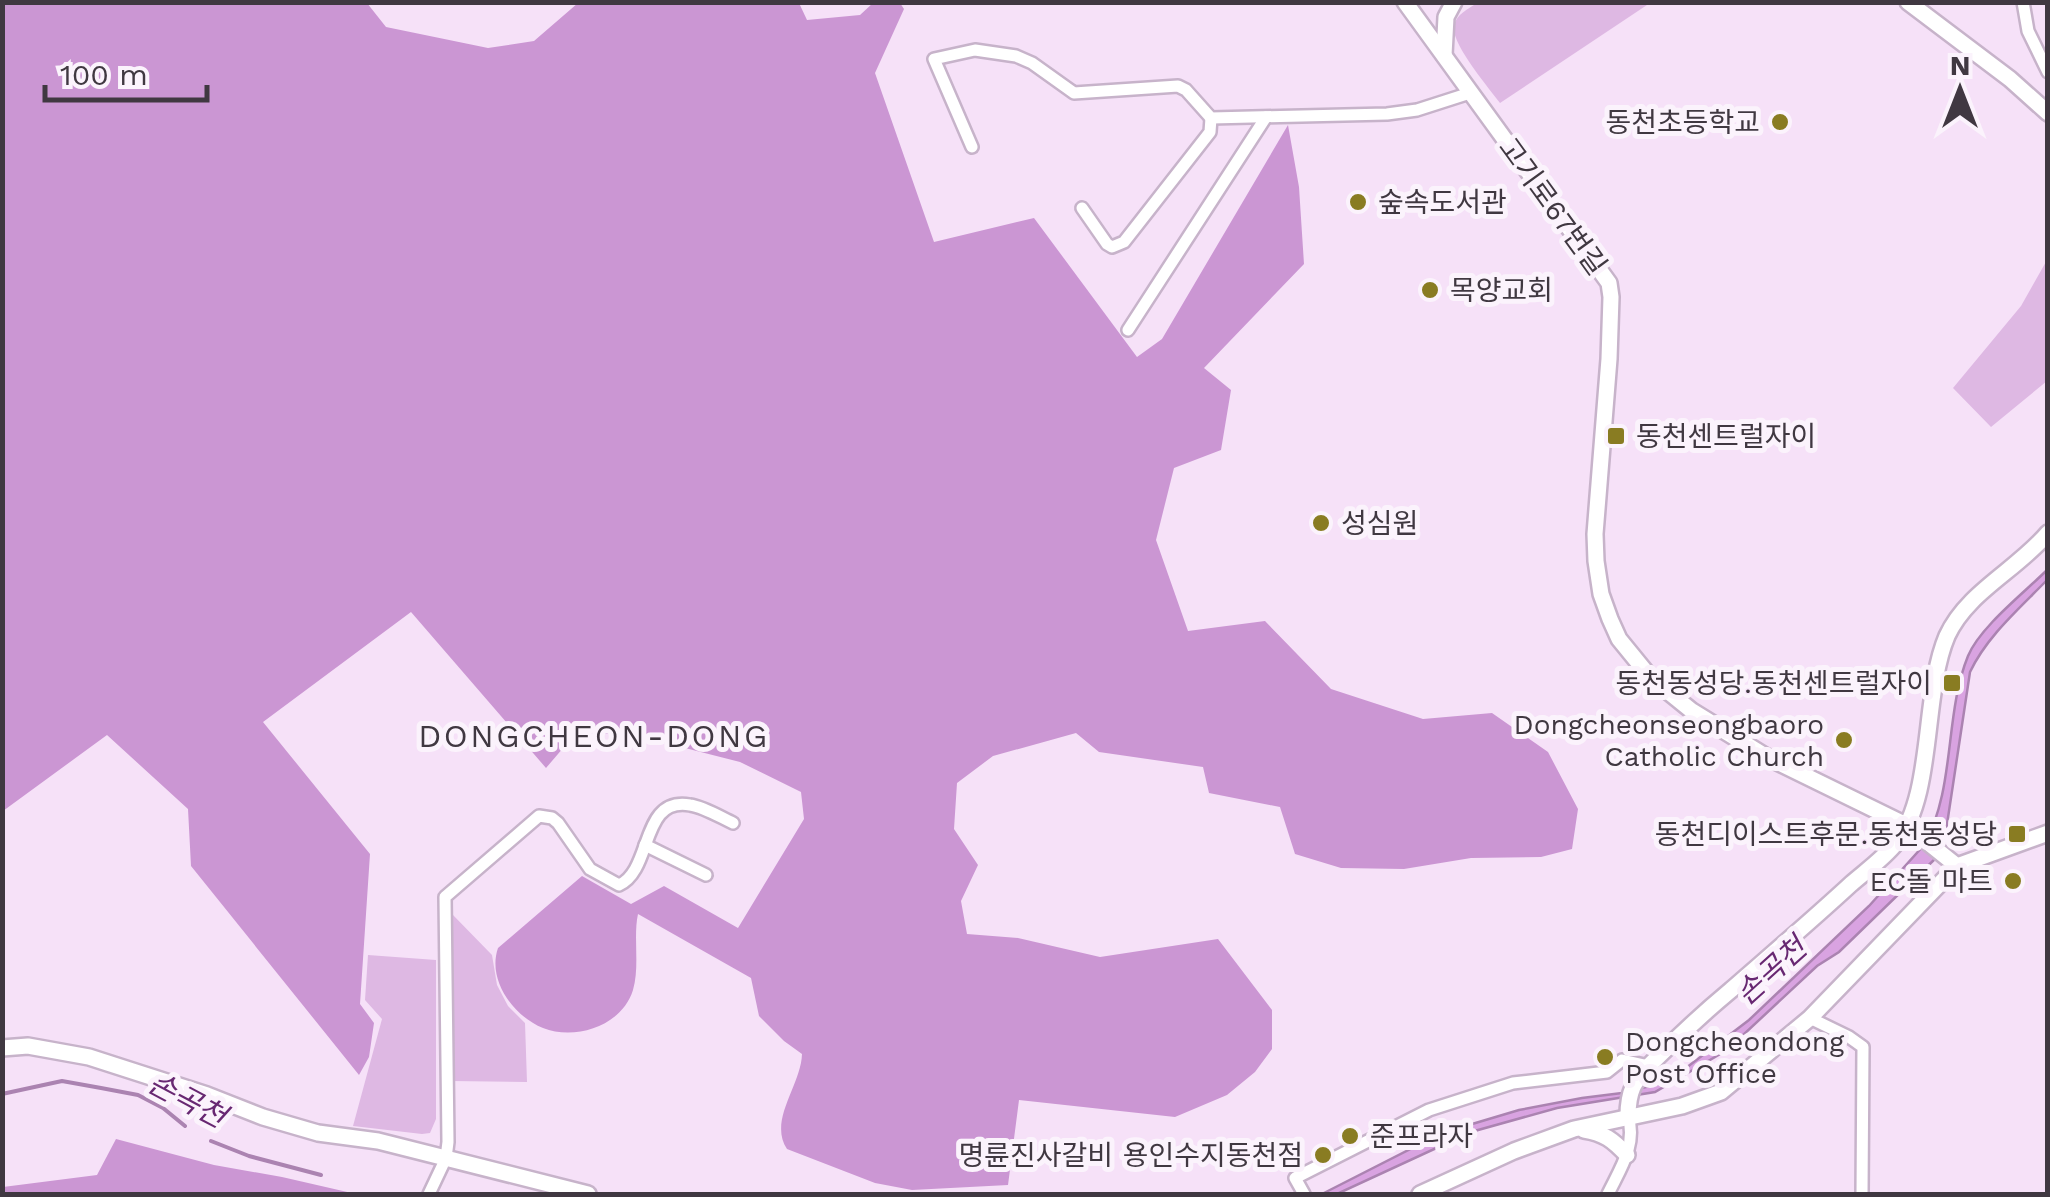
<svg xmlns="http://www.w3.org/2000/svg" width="2050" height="1197" viewBox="0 0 2050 1197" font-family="'Work Sans','Noto Sans KR',sans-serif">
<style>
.green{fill:#deb8e3}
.forest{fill:#cb96d3}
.water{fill:#d9a3e1;stroke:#ab83b1;stroke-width:2.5}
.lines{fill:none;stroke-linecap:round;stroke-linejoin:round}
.stream{stroke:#ab83b1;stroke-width:4}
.minor-casing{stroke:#c7b3ca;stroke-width:16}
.tertiary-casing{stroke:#c7b3ca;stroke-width:20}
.minor{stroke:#fff;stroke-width:11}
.tertiary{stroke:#fff;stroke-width:15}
.poi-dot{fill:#897c22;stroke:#fbf3fc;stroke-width:4}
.labels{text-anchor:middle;stroke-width:10;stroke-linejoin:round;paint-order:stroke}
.poi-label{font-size:28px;fill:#403841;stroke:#fbf3fc;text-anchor:end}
.street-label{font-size:28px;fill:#403841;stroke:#fbf3fc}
.water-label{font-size:30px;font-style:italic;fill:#682872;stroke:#fbf3fc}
.quarter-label{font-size:32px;letter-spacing:2.5px;fill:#403841;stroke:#fbf3fc}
</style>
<rect width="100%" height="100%" fill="#f6e1f8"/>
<!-- green -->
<g class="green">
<path d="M1650,3L1500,103C1489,88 1450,43 1454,25C1457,14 1468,9 1477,3Z"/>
<path d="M2047,260V381L1991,427L1953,388L2021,306Z"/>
<path d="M453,915L492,955L497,985L508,1006L525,1023L527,1082L451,1081Z"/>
<path d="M368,955L436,960V1119L430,1133L422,1134L353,1126L382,1019L365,1000Z"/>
</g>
<!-- forest -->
<g class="forest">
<path d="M3,2L367,3L386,27L488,48L534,41L578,3H799L807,20L860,15L873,3H900L904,9L875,73L934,242L1034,218L1137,357L1162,339L1288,125L1299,187L1304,264L1204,368L1231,390L1221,450L1174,468L1156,540L1188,631L1265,621L1331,689L1423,719L1492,713L1548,752L1578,809L1572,849L1541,857L1471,858L1404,869L1341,868L1295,854L1280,807L1209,793L1203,767L1099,752L1076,733L993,756L957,783L954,829L978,865L961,901L967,934L1018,938L1100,957L1218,939L1272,1010V1049L1255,1072L1227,1095L1175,1117L1019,1100L1008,1185L912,1190L875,1183L787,1149C768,1120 801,1086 802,1054L784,1041L759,1016L751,978L638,914C633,937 640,966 633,990C622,1026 575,1041 543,1028C513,1016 487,980 498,948L582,876L631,904L664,886L738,928L804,819L801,792L740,762L630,734L576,733L546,768L411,612L263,722L370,854L360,1004L374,1023L369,1057L359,1075L191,866L188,809L107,735L3,811Z"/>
<path d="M116,1139L214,1165L282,1177L356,1194H3V1187L97,1175Z"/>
</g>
<!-- water -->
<path class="water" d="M2047,570V580C2020,608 1987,636 1970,672L1946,831L1937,857L1839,952L1817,966L1727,1050L1655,1092L1557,1108L1471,1132L1337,1194H1322L1442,1133L1519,1110L1582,1098L1622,1093L1658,1084L1682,1071L1749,1020L1869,906L1924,845C1956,788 1944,715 1968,656C1980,627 2025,592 2047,570Z"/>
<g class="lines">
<!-- stream -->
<g class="stream">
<path d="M2,1094L62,1081L101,1088L138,1095L163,1108L185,1126"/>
<path d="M211,1141L249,1156L321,1175"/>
</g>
<defs>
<g id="minor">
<path d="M2023,2L2028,31L2048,72"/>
<path d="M972,147L934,59L975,50L1016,56L1032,63L1074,93L1178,86L1186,90L1211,118L1387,114L1417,110L1470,93"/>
<path d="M1082,208L1107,244L1112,247L1124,242L1210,132L1211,118"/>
<path d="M1128,330L1266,117"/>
<path d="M645,845L706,875"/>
<path d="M1810,1018L1849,1037L1863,1047L1862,1194"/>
<path d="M429,1194L446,1158L448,1142L445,897L539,816L552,818L558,823L590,869L619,885C653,870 640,796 690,805C704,807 720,817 733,823"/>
<path d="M1304,1194L1295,1178L1429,1110L1513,1083L1607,1072L1622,1060L1649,1066"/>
<path d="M1608,1194C1620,1169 1637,1145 1628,1116"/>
</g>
<g id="tertiary">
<path d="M1405,2L1609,283L1611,297L1609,359L1595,534L1596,561L1601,594L1610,619L1619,639L1650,677L1692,711L1765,756L1906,825L1957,866"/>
<path d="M1908,2L2010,79L2048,113"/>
<path d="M1444,55L1446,17L1454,2"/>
<path d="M2,1048L28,1046L89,1057L207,1095L263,1117L318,1133L378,1141L588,1194"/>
<path d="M1628,1116C1628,1106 1629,1096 1633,1087C1640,1073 1653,1062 1663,1052C1685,1030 1707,1010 1731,990C1771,955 1812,920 1851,884C1866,871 1884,858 1896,843C1935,794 1922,695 1947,636C1967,592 2017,570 2048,533"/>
<path d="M1584,1130C1604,1133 1613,1140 1627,1155"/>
<path d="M1420,1194L1514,1151L1574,1129L1682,1106L1721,1092L1810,1018L1957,866L2048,833"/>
</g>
</defs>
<!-- minor casing -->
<use href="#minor" class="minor-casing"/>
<!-- tertiary casing -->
<use href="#tertiary" class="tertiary-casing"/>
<!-- minor -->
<use href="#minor" class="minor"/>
<!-- tertiary -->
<use href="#tertiary" class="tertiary"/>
</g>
<!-- markers -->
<g class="poi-dot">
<circle cx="1780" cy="122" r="10"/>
<circle cx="1358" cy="202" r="10"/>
<circle cx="1430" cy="290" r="10"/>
<rect x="1606" y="426" width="20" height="20" rx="5"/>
<circle cx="1321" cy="523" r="10"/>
<rect x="1942" y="673" width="20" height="20" rx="5"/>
<circle cx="1844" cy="740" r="10"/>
<rect x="2007" y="824" width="20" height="20" rx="5"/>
<circle cx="2013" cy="881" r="10"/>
<circle cx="1605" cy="1057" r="10"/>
<circle cx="1350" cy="1136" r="10"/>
<circle cx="1323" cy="1155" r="10"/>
</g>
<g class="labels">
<!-- poi labels -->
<g class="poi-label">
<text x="1760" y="132">동천초등학교</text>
<text x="1378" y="212" text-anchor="start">숲속도서관</text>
<text x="1450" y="300" text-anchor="start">목양교회</text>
<text x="1636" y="446" text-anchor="start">동천센트럴자이</text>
<text x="1341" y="533" text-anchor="start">성심원</text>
<text x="1932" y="693">동천동성당.동천센트럴자이</text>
<text x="1824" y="734">Dongcheonseongbaoro<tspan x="1824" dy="32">Catholic Church</tspan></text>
<text x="1997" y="844">동천디이스트후문.동천동성당</text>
<text x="1993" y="891">EC돌 마트</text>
<text x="1625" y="1051" text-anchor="start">Dongcheondong<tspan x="1625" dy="32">Post Office</tspan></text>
<text x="1370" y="1146" text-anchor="start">준프라자</text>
<text x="1303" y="1165">명륜진사갈비 용인수지동천점</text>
</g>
<!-- street labels -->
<g class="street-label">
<text transform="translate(1553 206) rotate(54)" y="10">고기로67번길</text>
</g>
<!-- water labels -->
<g class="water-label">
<text transform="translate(1771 971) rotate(-42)" y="10">손곡천</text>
<text transform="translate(187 1100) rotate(28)" y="10">손곡천</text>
</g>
<!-- quarter labels -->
<g class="quarter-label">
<text x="594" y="747">DONGCHEON-DONG</text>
</g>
</g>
<!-- border -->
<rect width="2050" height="1197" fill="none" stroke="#403841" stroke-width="10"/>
<!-- north arrow -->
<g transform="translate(1960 90)" stroke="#fbf3fc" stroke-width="8" paint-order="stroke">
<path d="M0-8L18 38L0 25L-18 38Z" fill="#403841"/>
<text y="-15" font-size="28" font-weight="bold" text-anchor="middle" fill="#403841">N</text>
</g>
<!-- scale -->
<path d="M45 85v15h162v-15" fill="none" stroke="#403841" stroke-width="5"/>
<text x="60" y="85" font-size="30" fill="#403841" stroke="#fbf3fc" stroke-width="8" paint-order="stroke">100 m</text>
</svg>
